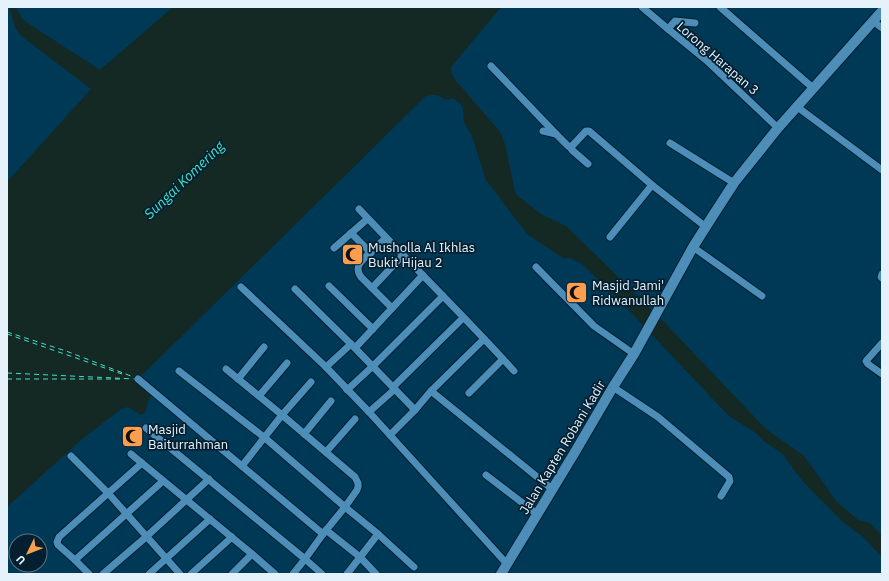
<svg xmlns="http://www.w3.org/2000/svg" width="889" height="581" viewBox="0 0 889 581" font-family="'IBM Plex Sans',sans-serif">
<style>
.water{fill:#142824}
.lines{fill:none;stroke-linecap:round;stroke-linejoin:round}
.ferry{stroke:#43e1c7;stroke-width:1;stroke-dasharray:5 4;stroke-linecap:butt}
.minor-casing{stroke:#001f33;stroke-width:9}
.secondary-casing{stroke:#001f33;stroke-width:12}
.minor{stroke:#4d8eb8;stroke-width:7}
.secondary{stroke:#4d8eb8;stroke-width:10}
.labels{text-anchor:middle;stroke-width:3.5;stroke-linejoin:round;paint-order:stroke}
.street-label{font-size:13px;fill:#e5f2fb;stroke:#031f30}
.poi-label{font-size:13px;fill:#e5f2fb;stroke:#031f30;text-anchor:start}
.water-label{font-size:14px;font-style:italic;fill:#43e1c7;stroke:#031f30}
</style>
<rect width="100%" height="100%" fill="#003956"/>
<!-- water -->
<path class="water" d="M9,7H16L22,19L26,22L100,70L173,7H501L451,67C451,74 454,78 458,83L500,132L505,144L515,192L518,196L541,214L566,226L661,319L765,428C777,438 791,446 804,456L837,502L858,520L870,523L882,536V557L863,537L844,523L806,485L794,470L784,455L765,442L756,433L729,416L618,299L582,264L570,258H563L527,234L486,180L472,136L464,122L463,108L460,103L452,98C444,102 444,97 436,95C433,95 429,95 426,96L136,381L150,394L151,396C150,398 149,400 148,402C146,405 147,416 140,414C137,413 131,409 128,407L121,409L81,440L7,507V182L91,89L20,35L15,27Z"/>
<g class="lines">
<!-- ferry -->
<g class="ferry">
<path d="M7,332L66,351L136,378"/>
<path d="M7,334L122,374"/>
<path d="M7,373L135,379"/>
<path d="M7,379H123"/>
</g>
<defs>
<g id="minor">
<path d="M642,7L668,29L706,60L778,128"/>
<path d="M720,7L813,88"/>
<path d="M873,21L882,28"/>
<path d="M668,29L675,21L695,23"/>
<path d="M491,66L556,134"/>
<path d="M796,106L882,170"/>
<path d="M543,131L556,134L568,146L570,147L573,145L586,131H589L652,185L706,227"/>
<path d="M670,143L734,183"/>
<path d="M570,147L572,150L588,164"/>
<path d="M359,209C406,259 456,308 503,359L469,393"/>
<path d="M351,233L371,253"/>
<path d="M610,237L652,185"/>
<path d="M386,238C380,243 362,259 359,265C357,269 359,274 361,277L392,308"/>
<path d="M693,247L762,296"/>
<path d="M334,248L365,221"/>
<path d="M536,267L594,326L634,354"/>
<path d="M882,274L881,277L882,278"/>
<path d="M329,286L373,329"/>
<path d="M241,287L326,367L369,412L447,498L507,564"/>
<path d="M372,288L403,255"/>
<path d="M295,289L351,344L415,410"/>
<path d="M882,343L866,361L868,364L882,374"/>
<path d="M355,348L423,275"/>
<path d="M503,359L514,371"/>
<path d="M326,367L351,344"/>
<path d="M226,369L282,415L311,382"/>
<path d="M179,371L265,438L345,507L357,490L358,487V483L355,477L282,415L242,466"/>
<path d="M138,379L323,534"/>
<path d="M238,379L264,347"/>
<path d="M393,387L463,318"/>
<path d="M613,387L658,417L729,477L730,481L721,496"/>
<path d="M347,390L373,366L443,296"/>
<path d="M431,391L552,489"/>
<path d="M259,396L287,363"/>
<path d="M369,412L395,389"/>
<path d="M146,428L305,559L293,574"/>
<path d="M304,434L331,401"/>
<path d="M390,435L415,410L431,391L484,339"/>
<path d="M326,452L355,419"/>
<path d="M131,454L252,554L275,574"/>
<path d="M71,456L108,493L180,574"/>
<path d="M486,475L537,514"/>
<path d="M326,530L360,557L376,574"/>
<path d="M75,560L163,481"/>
<path d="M89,574L75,560L58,545L57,542L59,537L142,463"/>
<path d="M103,574L146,537L209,479"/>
<path d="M149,574L210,519"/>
<path d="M191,574L232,537"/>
<path d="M232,574L252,554"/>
<path d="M322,574L305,559L323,534L345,507L378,534L414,567"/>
<path d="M347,574L378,534"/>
</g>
<path id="secondary" d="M501,574L575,452L613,387L634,354L693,247L712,217L734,183L778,128L882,11"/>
</defs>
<!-- minor casing -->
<use href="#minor" class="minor-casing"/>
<!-- secondary casing -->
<use href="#secondary" class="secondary-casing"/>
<!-- minor -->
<use href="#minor" class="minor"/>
<!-- secondary -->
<use href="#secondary" class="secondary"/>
</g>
<!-- icons -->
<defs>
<symbol id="mosque-square" viewBox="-11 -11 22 22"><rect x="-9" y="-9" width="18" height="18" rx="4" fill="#fa9f4f" stroke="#031f30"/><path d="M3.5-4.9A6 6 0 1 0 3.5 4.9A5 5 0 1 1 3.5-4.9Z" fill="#111"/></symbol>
</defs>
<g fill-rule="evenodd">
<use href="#mosque-square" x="340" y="242" width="25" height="25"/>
<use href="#mosque-square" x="564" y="280" width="25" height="25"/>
<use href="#mosque-square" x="120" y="424" width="25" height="25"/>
</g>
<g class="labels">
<!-- street labels -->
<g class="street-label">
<text transform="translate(718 58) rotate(41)" y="5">Lorong Harapan 3</text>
<text transform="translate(562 447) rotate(-59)" y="5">Jalan Kapten Robani Kadir</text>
</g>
<!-- poi labels -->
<g class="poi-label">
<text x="368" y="252">Musholla Al Ikhlas<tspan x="368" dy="15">Bukit Hijau 2</tspan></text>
<text x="592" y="290">Masjid Jami'<tspan x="592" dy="15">Ridwanullah</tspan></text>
<text x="148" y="434">Masjid<tspan x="148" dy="15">Baiturrahman</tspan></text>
</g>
<!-- water labels -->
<g class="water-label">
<text transform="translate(184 180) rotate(-44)" y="5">Sungai Komering</text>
</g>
</g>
<!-- border -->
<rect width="889" height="581" fill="none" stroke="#e5f2fb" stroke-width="16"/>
<!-- north arrow -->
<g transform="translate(28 553) rotate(227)"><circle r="19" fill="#031f30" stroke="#5d7381"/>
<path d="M0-3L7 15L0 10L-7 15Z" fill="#fa9f4f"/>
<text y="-6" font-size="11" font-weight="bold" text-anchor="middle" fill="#e5f2fb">U</text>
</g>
</svg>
